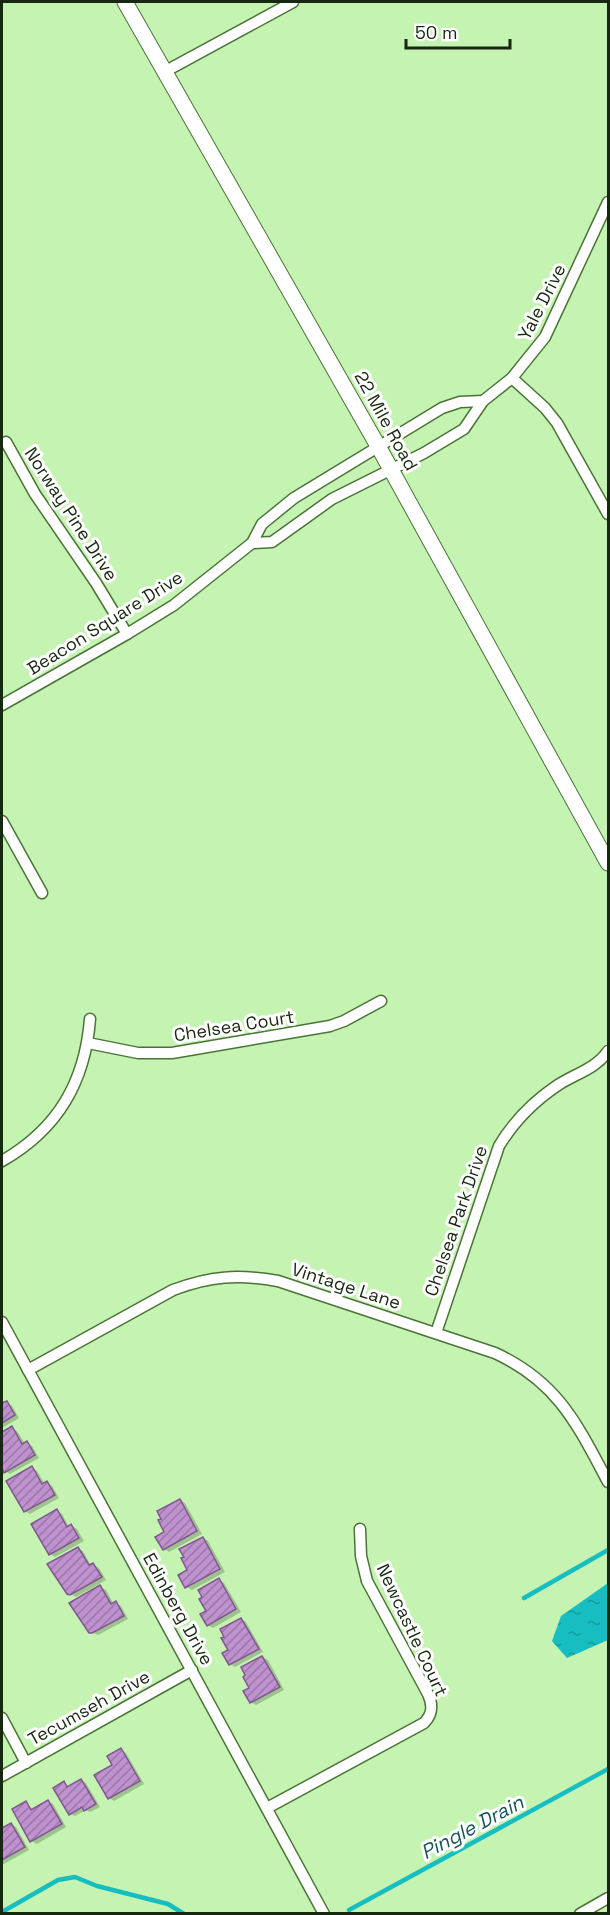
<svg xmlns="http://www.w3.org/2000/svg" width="610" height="1915" viewBox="0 0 610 1915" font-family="'Space Grotesk',sans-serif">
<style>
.water{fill:url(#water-ripples)}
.shadow{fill:#0003}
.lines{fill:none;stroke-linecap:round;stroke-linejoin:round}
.stream{stroke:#16bec1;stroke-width:4.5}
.building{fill:url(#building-hatch);stroke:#80578f;stroke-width:1.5}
.street-casing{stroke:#4b7338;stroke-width:13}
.secondary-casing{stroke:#4b7338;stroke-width:17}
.street{stroke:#fff;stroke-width:10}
.secondary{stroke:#fff;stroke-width:15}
.labels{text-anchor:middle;stroke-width:6;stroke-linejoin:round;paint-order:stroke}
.street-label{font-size:18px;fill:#172810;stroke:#fff}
.water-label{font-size:20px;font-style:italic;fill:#175455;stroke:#fff}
</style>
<defs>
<pattern id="water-ripples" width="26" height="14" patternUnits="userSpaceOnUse" patternTransform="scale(1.5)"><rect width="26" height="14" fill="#16bec1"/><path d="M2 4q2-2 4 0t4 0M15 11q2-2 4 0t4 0" fill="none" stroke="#139a9b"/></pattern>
<pattern id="building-hatch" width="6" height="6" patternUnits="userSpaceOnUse" patternTransform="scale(1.5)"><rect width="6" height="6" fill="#bf92cf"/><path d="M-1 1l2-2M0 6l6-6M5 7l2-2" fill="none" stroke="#9a77a7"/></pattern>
</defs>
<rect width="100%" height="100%" fill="#c5f3b2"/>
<!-- water -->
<path class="water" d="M608,1583V1640L567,1658L552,1641L561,1616Z"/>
<!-- shadow -->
<g class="shadow">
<path d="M2,1399L5,1404L7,1403L12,1406L19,1418L2,1428Z"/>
<path d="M12,1428L17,1431L25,1444L27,1443L32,1446L39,1458L10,1474L5,1471L2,1465V1434Z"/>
<path d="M32,1468L37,1471L45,1484L47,1483L52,1486L59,1498L30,1514L25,1511Z"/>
<path d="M180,1500L185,1503L202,1534L169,1552L164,1549Z"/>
<path d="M57,1511L62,1514L69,1527L71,1526L77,1529L84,1541L55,1557L50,1554Z"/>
<path d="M203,1538L208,1541L225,1572L192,1590L187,1587L189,1571Z"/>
<path d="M78,1549L83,1551L91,1566L93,1565L99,1568L106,1580L76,1597L68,1593Z"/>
<path d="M219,1580L224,1583L241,1612L213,1628L208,1625V1611Z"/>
<path d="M100,1587L106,1590L114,1605L116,1603L121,1606L128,1619L98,1635L90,1632Z"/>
<path d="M241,1619L246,1622L263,1652L235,1667L230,1664V1651Z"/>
<path d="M262,1657L268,1660L284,1690L256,1705L251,1702Z"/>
<path d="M121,1750L126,1753L144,1784L114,1801L109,1798L114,1766Z"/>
<path d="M81,1780L86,1783L100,1807L90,1812L86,1810L75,1816L70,1814L64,1783L70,1787Z"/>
<path d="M26,1802L33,1810L48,1802L53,1804L66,1827L37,1844L32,1841Z"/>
<path d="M11,1824L16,1827L29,1850L2,1865V1830Z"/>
</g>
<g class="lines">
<!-- stream -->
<g class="stream">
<path d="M524,1598L608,1550"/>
<path d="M349,1910L608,1769"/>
<path d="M2,1912L58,1880L75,1877L97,1886L168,1904L184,1914"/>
</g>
</g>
<!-- building -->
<g class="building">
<path d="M7,1401L15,1415L2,1423V1403Z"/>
<path d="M12,1426L22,1444L27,1441L35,1455L4,1473L2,1468V1432Z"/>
<path d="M32,1466L42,1484L47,1481L55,1495L24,1512L6,1481Z"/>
<path d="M180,1499L197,1531L163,1550L155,1537L164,1532L158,1520L161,1519L157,1511Z"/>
<path d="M57,1509L67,1527L71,1524L79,1538L49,1555L31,1524Z"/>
<path d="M203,1537L220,1569L185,1588L178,1575L187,1570L181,1558L184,1557L179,1549Z"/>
<path d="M78,1547L89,1565L93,1563L102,1577L70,1595L67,1594L47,1564Z"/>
<path d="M219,1578L236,1609L207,1626L200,1614L206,1611L199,1599L202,1597L198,1590Z"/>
<path d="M100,1585L111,1604L116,1601L124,1616L92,1633H89L69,1603Z"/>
<path d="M241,1618L259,1649L229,1665L222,1653L228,1650L221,1638L224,1637L220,1629Z"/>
<path d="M262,1656L280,1687L250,1703L243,1691L249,1688L243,1677L245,1675L241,1667Z"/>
<path d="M121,1748L140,1781L108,1799L94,1775L112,1765L107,1756Z"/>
<path d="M81,1779L96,1804L84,1811L82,1807L69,1815L53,1788L64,1781L67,1787Z"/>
<path d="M48,1800L62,1824L30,1842L12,1809L26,1801L31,1810Z"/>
<path d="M11,1823L25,1847L2,1860V1828Z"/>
</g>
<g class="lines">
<defs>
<g id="street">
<path d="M166,71L293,2"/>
<path d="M512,378L545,408L557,423L608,514"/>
<path d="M6,442L35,494L96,583L127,634"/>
<path d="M252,543L272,542L332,499L424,453L464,429L483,401L512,378L545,337L608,202"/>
<path d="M2,705L127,634L174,605L252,543L262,524L294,498L442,408L460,402L483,401"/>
<path d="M2,821L42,893"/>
<path d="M88,1043L138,1053H172L330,1026L344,1021L381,1001"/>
<path d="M2,1161C58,1129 85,1082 90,1019"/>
<path d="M2,1322L324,1914"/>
<path d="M436,1333L499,1146C514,1121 534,1101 558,1085C575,1074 597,1068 608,1051"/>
<path d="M28,1370L173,1290C210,1276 238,1274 278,1281L495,1353C558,1382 577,1424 608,1482"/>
<path d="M2,1718L26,1763"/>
<path d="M2,1776L192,1670"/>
<path d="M267,1808L424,1723C433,1714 433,1705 428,1694L367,1581L361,1556L360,1529"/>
<path d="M580,1914L608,1898"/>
</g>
<path id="secondary" d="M125,2L378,446L608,863"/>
</defs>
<!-- street casing -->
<use href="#street" class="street-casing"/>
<!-- secondary casing -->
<use href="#secondary" class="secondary-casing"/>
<!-- street -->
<use href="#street" class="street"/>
<!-- secondary -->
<use href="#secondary" class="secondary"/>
</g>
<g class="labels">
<!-- street labels -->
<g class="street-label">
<text transform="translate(542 302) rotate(-63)" y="6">Yale Drive</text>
<text transform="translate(386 421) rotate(61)" y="6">22 Mile Road</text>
<text transform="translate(71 514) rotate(57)" y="6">Norway Pine Drive</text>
<text transform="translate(105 623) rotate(-32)" y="6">Beacon Square Drive</text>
<text transform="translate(234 1026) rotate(-9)" y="6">Chelsea Court</text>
<text transform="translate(456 1221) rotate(-71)" y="6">Chelsea Park Drive</text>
<text transform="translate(346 1286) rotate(18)" y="6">Vintage Lane</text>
<text transform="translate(178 1609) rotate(61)" y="6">Edinberg Drive</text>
<text transform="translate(412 1630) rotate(65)" y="6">Newcastle Court</text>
<text transform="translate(89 1708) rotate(-29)" y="6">Tecumseh Drive</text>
</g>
<!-- water labels -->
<g class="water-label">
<text transform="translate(472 1827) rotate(-28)" y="7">Pingle Drain</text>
</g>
</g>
<!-- border -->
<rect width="610" height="1915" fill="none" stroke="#172810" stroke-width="6"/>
<!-- scale -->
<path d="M406 39v9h104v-9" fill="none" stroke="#172810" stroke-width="3"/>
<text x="415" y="39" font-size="18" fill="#172810" stroke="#ffffff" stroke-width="4.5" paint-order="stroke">50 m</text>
</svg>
